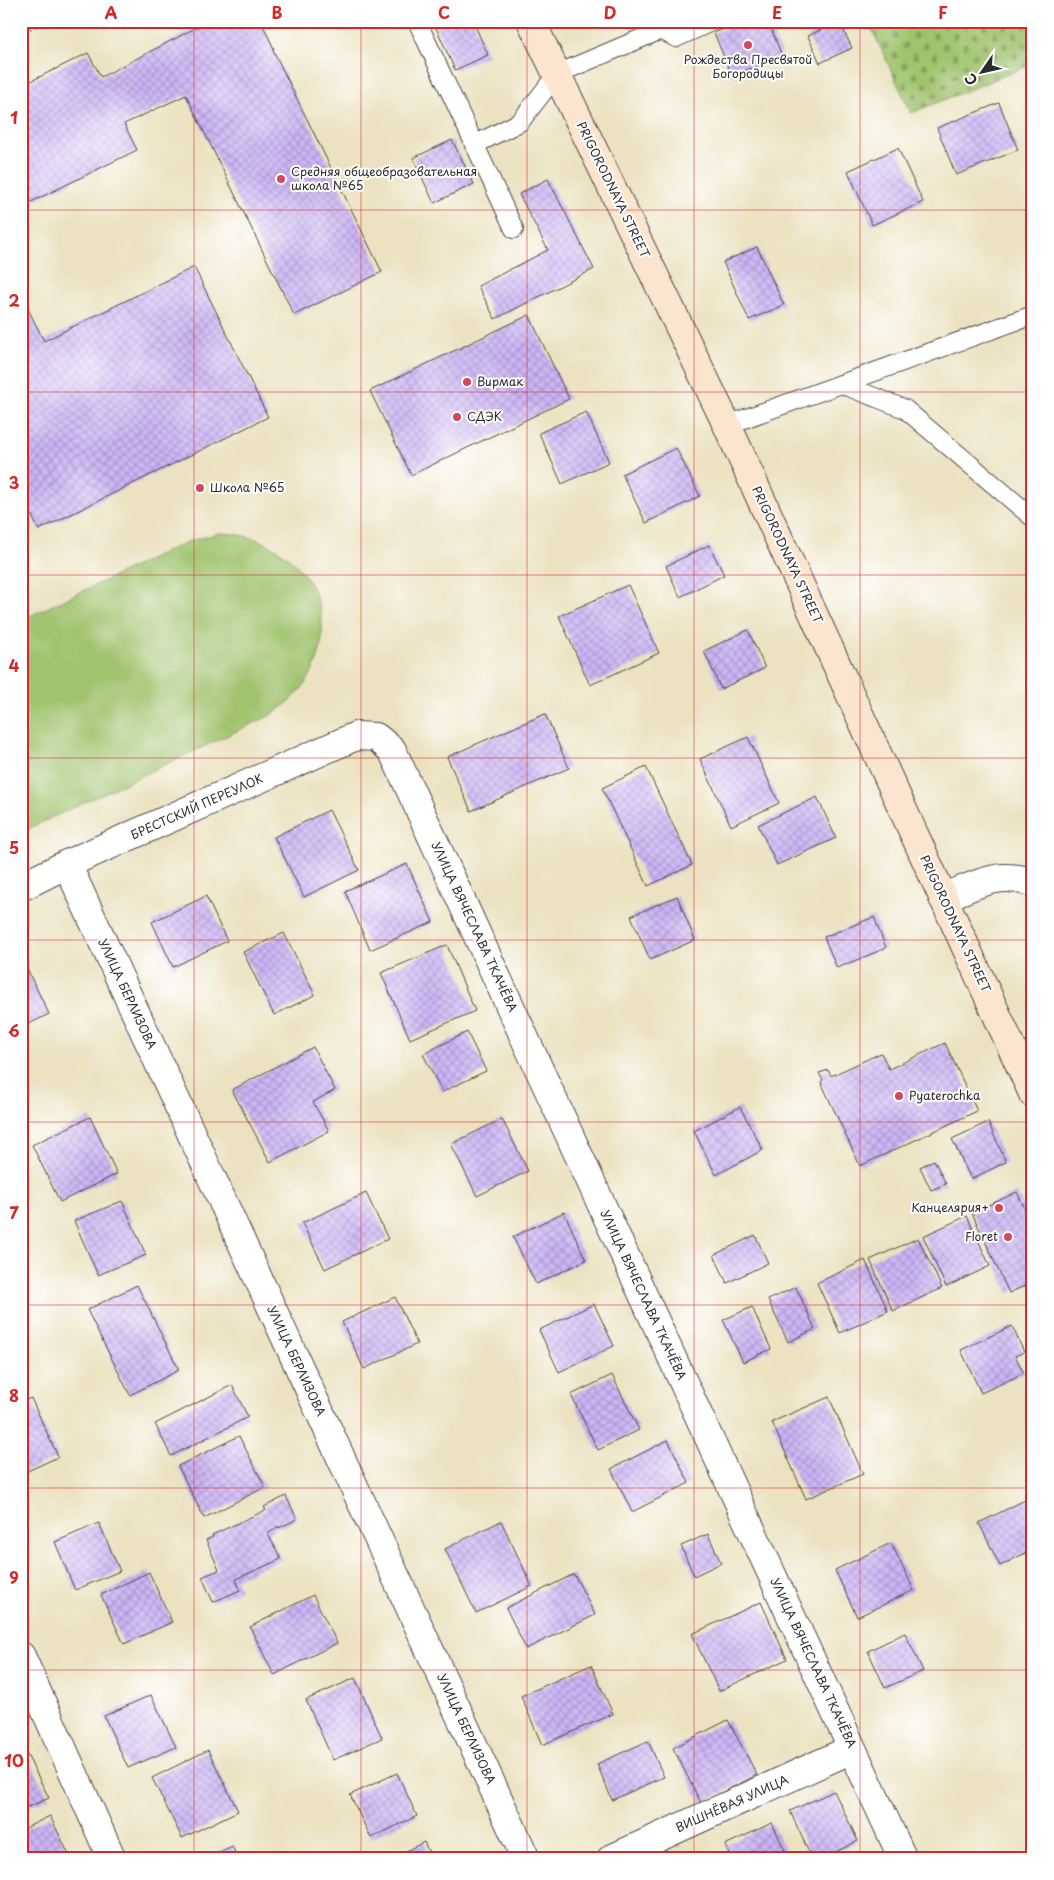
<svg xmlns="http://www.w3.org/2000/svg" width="1054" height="1880" viewBox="0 0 1054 1880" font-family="'Playpen Sans',sans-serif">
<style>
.cemetery{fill:url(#cemetery-stones);stroke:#66774c}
.pitch{fill:#a0c36d;stroke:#66774c}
.building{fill:url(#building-cross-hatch)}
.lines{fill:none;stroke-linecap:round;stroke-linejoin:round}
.lane-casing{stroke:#484642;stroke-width:20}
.street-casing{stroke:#484642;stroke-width:30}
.secondary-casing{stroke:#484642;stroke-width:30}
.path{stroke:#484642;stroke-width:3;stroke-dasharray:1 4;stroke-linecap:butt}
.lane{stroke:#fff;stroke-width:18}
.street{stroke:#fff;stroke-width:28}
.secondary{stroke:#fbe5cf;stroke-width:28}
.grid{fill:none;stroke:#d62828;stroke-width:1;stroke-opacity:0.55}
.poi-dot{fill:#d1495b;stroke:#fff;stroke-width:2}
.labels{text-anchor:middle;stroke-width:4;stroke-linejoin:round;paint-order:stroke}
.poi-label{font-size:12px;fill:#2b2b2b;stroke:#fff;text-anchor:start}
.street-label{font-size:12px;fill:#2b2b2b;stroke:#fff}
.neatline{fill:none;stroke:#d62828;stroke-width:2}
.grid-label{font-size:16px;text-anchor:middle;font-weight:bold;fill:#d62828}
</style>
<defs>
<pattern id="cemetery-stones" width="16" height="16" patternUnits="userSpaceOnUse" patternTransform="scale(1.25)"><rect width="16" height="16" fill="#a0c36d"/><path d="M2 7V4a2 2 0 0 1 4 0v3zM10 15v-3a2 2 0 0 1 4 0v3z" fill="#839f5a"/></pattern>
<pattern id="building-cross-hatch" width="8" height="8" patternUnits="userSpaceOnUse" patternTransform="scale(1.25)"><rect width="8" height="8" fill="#ceb6f7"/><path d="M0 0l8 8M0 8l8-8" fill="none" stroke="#a794c8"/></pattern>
</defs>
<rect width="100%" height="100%" fill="#fff"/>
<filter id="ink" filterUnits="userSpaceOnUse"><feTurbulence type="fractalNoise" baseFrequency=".02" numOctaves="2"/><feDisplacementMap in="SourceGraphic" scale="10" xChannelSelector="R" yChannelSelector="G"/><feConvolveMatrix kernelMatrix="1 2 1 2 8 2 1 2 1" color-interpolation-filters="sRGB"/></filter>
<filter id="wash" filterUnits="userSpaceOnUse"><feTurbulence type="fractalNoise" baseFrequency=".0096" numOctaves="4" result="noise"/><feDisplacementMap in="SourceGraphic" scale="20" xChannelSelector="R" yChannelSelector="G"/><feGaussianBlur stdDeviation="1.12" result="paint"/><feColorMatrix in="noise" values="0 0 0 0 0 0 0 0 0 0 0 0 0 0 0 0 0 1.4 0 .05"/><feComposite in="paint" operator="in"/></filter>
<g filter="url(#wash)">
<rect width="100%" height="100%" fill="#ece2c1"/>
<!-- cemetery -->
<path class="cemetery" d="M868,21H1033V64L911,113Z"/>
<!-- pitch -->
<path class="pitch" d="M220,533C325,535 362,662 269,716L21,832V620L189,541Z"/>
<g id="blocks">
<!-- building -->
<g class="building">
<path d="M209,21H261L274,49L273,50L382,272L294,315L186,95L124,124L137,150L21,207V86L88,53L101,77Z"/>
<path d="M354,21H373L358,28Z"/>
<path d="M433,21H473L488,55L455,70Z"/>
<path d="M743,21H768L782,56L732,76L714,33Z"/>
<path d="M839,21L852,48L820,63L808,36Z"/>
<path d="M999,103L1018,150L956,175L937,128Z"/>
<path d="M452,140L474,184L434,203L413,158Z"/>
<path d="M898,148L923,202L872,225L848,171Z"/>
<path d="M548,179L594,269L495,319L478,286L548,250L519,194Z"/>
<path d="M757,247L784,305L749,320L723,262Z"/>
<path d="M194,267L268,417L39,530L21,494V295L44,341Z"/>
<path d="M529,315L569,399L411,475L370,391Z"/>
<path d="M586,412L609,462L562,484L539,433Z"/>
<path d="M676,448L700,496L646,523L622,474Z"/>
<path d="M709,545L724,575L680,597L666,566Z"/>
<path d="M628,585L659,653L590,685L559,616Z"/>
<path d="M748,630L765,668L721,689L704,651Z"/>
<path d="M545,714L569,768L471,811L447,757Z"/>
<path d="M748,737L779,803L731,826L700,759Z"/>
<path d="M646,767L692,865L648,886L602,788Z"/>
<path d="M817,797L836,838L777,865L758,825Z"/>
<path d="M329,810L359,870L304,897L274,837Z"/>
<path d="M407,864L433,922L370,950L345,891Z"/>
<path d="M206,896L227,941L173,967L152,922Z"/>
<path d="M677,896L695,940L650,960L631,916Z"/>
<path d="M874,917L886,948L837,968L824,937Z"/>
<path d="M284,933L315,995L274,1015L243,952Z"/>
<path d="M447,945L475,1011L410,1039L381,973Z"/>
<path d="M21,957L49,1014L21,1028Z"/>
<path d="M467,1032L486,1071L442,1092L423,1054Z"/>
<path d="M945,1043L977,1111L860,1166L821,1082L823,1080L819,1073L828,1070L831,1076L881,1053L889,1069Z"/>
<path d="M313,1047L335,1090L313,1102L329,1131L270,1162L232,1090Z"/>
<path d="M740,1107L763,1150L716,1175L694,1131Z"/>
<path d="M90,1117L117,1174L60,1202L32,1145Z"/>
<path d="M502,1119L528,1171L477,1196L451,1144Z"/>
<path d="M988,1122L1006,1162L971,1179L952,1139Z"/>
<path d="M934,1160L946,1184L931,1190L920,1167Z"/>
<path d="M1017,1192L1033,1226V1282L1009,1293L972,1213Z"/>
<path d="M366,1193L388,1239L325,1269L302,1223Z"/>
<path d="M122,1201L146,1255L98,1275L74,1221Z"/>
<path d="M564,1212L586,1260L536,1284L513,1237Z"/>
<path d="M967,1216L990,1266L946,1287L923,1236Z"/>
<path d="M755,1235L768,1263L727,1283L714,1255Z"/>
<path d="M918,1238L942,1288L893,1311L870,1260Z"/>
<path d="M865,1260L888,1311L840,1333L817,1283Z"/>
<path d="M137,1285L179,1370L130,1395L87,1310Z"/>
<path d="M796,1287L815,1329L788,1342L768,1300Z"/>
<path d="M395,1297L417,1344L364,1369L342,1322Z"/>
<path d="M594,1304L614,1346L559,1372L539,1330Z"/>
<path d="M752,1307L771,1349L743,1362L723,1320Z"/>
<path d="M1012,1326L1024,1352L1015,1356L1024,1373L981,1393L961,1350Z"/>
<path d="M612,1375L639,1430L598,1450L571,1395Z"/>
<path d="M232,1385L248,1417L171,1456L155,1424Z"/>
<path d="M829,1397L863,1474L806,1499L772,1422Z"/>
<path d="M31,1398L58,1457L21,1474V1402Z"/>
<path d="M239,1436L265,1487L204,1518L178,1466Z"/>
<path d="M668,1440L689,1483L632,1512L611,1469Z"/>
<path d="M286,1496L297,1519L279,1528L278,1526L268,1534L281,1559L236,1579L240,1590L213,1602L202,1577L219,1570L206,1540L213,1537L212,1535L266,1510L264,1507Z"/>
<path d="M1027,1499L1033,1512V1549L1000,1566L979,1523Z"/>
<path d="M501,1521L532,1586L476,1613L445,1549Z"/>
<path d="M99,1523L120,1571L75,1590L55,1542Z"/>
<path d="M708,1534L721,1563L694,1576L681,1546Z"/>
<path d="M891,1543L914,1590L857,1617L835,1570Z"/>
<path d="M149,1572L172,1622L124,1644L101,1595Z"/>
<path d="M574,1574L595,1615L526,1649L506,1608Z"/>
<path d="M313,1595L337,1643L274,1675L250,1627Z"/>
<path d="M761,1602L787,1659L719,1691L692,1634Z"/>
<path d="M905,1633L923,1671L885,1688L868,1651Z"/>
<path d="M591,1665L613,1714L542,1745L521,1696Z"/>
<path d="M355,1678L382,1738L333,1760L306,1700Z"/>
<path d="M151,1695L176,1747L128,1768L104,1716Z"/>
<path d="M728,1720L757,1775L701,1803L673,1748Z"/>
<path d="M648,1741L664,1777L612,1800L597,1764Z"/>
<path d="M21,1743L49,1798L21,1810Z"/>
<path d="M208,1750L238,1811L182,1838L152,1778Z"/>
<path d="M397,1773L417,1816L371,1838L350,1795Z"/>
<path d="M834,1791L858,1841L821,1859H812L790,1811Z"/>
<path d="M50,1816L71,1859H21V1830Z"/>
<path d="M772,1823L789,1859H731L725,1845Z"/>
<path d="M424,1842L432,1859H390Z"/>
<path d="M232,1846L238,1859H205Z"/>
</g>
</g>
</g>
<g filter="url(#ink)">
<use href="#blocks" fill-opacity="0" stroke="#484642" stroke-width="1"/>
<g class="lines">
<defs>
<g id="lane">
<path d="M417,21L514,229"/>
<path d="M474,145L520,122L557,74L661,30L676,38L713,21"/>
<path d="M841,384L905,409L1033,518"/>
<path d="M727,425L1033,315"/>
</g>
<g id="street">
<path d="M67,864L526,1859"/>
<path d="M21,887L67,864L356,736L376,737L392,750L903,1859"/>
<path d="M943,898C976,885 998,870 1033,883"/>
<path d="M21,1656L112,1859"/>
<path d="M611,1859L852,1749"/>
</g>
<path id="secondary" d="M531,21L727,425L1033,1094"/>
</defs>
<!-- lane casing -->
<use href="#lane" class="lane-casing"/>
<!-- street casing -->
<use href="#street" class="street-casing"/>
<!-- secondary casing -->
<use href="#secondary" class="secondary-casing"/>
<!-- path -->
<path class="path" d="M21,33L46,21"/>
<!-- lane -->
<use href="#lane" class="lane"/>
<!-- street -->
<use href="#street" class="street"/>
<!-- secondary -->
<use href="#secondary" class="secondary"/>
</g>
</g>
<!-- grid -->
<path class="grid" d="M194,21V1859M361,21V1859M527,21V1859M694,21V1859M860,21V1859M21,210H1033M21,392H1033M21,575H1033M21,758H1033M21,940H1033M21,1122H1033M21,1305H1033M21,1488H1033M21,1670H1033"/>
<!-- markers -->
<g class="poi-dot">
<circle cx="748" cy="45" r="5"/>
<circle cx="281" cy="179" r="5"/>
<circle cx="467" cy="382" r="5"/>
<circle cx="457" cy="417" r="5"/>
<circle cx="200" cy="488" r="5"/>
<circle cx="899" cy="1096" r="5"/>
<circle cx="999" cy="1208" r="5"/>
<circle cx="1008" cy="1237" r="5"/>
</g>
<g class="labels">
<!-- poi labels -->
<g class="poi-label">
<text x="748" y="64" text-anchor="middle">Рождества Пресвятой<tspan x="748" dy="14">Богородицы</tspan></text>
<text x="291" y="176">Средняя общеобразовательная<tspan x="291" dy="14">школа №65</tspan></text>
<text x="477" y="386">Вирмак</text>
<text x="467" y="421">СДЭК</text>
<text x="210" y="492">Школа №65</text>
<text x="909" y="1100">Pyaterochka</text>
<text x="989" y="1212" text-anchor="end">Канцелярия+</text>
<text x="998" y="1241" text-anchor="end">Floret</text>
</g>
<!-- street labels -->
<g class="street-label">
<text transform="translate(613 190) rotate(64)" y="4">PRIGORODNAYA STREET</text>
<text transform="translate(787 555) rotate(65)" y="4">PRIGORODNAYA STREET</text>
<text transform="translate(197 807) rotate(-24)" y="4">БРЕСТСКИЙ ПЕРЕУЛОК</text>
<text transform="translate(955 924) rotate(65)" y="4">PRIGORODNAYA STREET</text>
<text transform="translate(474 927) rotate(65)" y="4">УЛИЦА ВЯЧЕСЛАВА ТКАЧЁВА</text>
<text transform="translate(127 994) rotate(65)" y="4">УЛИЦА БЕРЛИЗОВА</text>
<text transform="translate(643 1295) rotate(65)" y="4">УЛИЦА ВЯЧЕСЛАВА ТКАЧЁВА</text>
<text transform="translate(296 1361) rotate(65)" y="4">УЛИЦА БЕРЛИЗОВА</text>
<text transform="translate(813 1663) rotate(65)" y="4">УЛИЦА ВЯЧЕСЛАВА ТКАЧЁВА</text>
<text transform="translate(466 1729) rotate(65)" y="4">УЛИЦА БЕРЛИЗОВА</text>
<text transform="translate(732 1804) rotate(-24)" y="4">ВИШНЁВАЯ УЛИЦА</text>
</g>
</g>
<!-- margin -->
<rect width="1054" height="1880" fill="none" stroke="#fff" stroke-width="55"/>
<!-- north arrow -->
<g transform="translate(982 72) rotate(236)" stroke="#ffffff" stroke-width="4" paint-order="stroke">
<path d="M0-4L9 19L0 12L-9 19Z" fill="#2b2b2b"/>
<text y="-8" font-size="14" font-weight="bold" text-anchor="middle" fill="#2b2b2b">С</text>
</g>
<rect x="28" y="28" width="998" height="1824" class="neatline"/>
<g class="grid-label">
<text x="111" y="19">A</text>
<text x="277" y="19">B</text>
<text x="444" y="19">C</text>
<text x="610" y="19">D</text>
<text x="777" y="19">E</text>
<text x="943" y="19">F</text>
<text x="14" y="124">1</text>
<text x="14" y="307">2</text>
<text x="14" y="489">3</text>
<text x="14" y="672">4</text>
<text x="14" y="854">5</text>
<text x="14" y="1037">6</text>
<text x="14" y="1219">7</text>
<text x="14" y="1402">8</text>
<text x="14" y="1584">9</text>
<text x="14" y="1767">10</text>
</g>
</svg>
